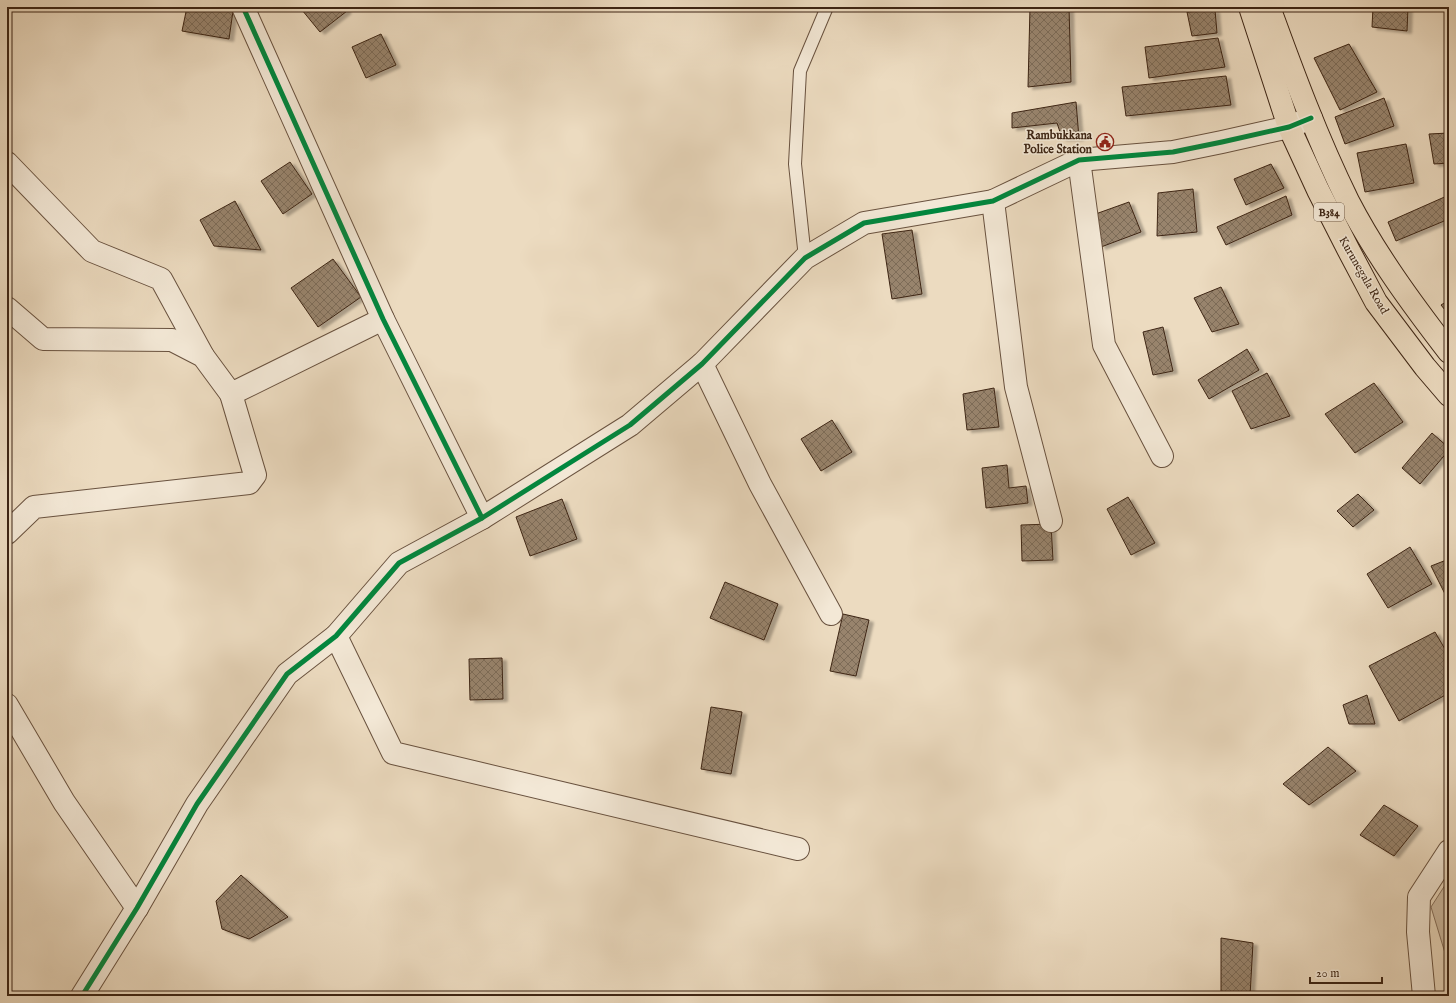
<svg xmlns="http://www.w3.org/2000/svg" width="1456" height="1003" viewBox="0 0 1456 1003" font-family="'IM FELL English',serif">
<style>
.green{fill:#cebca3;stroke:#86705c}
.building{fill:url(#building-cross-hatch);stroke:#3d2514;filter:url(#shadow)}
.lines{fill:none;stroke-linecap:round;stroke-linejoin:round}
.lane-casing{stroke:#69523f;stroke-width:14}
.street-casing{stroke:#69523f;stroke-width:24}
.primary-casing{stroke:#3d2514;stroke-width:24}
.lane{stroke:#f3e8d6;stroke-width:12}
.street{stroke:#f3e8d6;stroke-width:22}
.primary{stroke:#ecdbc0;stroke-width:22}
.cycleway-casing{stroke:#f3e8d6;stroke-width:8}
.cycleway{stroke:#00873e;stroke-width:5}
.labels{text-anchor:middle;stroke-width:3;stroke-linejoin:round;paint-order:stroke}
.shield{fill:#f3e8d6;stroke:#74604e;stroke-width:1}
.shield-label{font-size:11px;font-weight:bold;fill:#3d2514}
.poi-label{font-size:12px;font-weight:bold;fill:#3d2514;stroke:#f3e8d6;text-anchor:end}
.street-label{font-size:12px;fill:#3d2514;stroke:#f3e8d6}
</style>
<defs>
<pattern id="building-cross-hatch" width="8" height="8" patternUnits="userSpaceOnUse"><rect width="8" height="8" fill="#98846d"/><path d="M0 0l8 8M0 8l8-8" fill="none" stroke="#7d6c58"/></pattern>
<filter id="shadow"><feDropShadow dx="4.5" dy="2.5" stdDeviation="1" flood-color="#0004"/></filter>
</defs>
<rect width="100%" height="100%" fill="#ecdbc0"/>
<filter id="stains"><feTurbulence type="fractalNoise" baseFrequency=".005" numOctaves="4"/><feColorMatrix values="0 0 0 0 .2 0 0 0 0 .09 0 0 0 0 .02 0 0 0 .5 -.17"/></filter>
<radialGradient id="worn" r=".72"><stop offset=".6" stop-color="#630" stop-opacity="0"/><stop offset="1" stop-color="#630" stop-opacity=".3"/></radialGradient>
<!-- green -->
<path class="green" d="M1449,879V966L1431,907Z"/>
<!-- building -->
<g class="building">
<path d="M187,7H213L233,11L229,39L182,31Z"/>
<path d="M306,7H344L347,11L320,32L302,10Z"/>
<path d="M1030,7H1069L1071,82L1028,87Z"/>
<path d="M1373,7H1408L1407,31L1372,27Z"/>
<path d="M1215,10L1217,33L1192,36L1187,12Z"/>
<path d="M381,34L396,65L366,78L352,47Z"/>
<path d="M1218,38L1225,67L1149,78L1145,47Z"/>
<path d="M1349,44L1377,92L1340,110L1314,58Z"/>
<path d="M1226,76L1231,105L1126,116L1122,87Z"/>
<path d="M1384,98L1394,126L1345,144L1335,117Z"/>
<path d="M1076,102L1079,138H1062L1057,123L1012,128V113Z"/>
<path d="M1449,133V163L1434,164L1429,134Z"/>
<path d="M1406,144L1414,183L1365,192L1357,153Z"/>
<path d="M290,162L312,194L283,214L261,181Z"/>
<path d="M1271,164L1284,188L1246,205L1234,179Z"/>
<path d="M1193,189L1197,232L1157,236L1158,193Z"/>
<path d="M1449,195V219L1396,241L1388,222Z"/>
<path d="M1286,196L1292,215L1226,245L1217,227Z"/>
<path d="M235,201L261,250L214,246L200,220Z"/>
<path d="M1129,202L1141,232L1101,247L1090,216Z"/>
<path d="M912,230L922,294L892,299L882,234Z"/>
<path d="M333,259L361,297L318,327L291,288Z"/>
<path d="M1221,287L1239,324L1212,332L1194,298Z"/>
<path d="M1449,300V315L1441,305Z"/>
<path d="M1163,327L1173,371L1153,375L1143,332Z"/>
<path d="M1247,349L1259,370L1209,399L1198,380Z"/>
<path d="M1267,373L1290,416L1251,429L1232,391Z"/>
<path d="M1374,383L1403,422L1355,453L1325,414Z"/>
<path d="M994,388L999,427L967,430L963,394Z"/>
<path d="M832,420L852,452L821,471L801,439Z"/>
<path d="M1432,433L1449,448V450L1420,484L1402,468Z"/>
<path d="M1007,465L1009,488L1026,486L1028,503L986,508L982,468Z"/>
<path d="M1358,494L1374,510L1353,527L1337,511Z"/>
<path d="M1128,497L1155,543L1131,555L1107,509Z"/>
<path d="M562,499L577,539L530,556L516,517Z"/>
<path d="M1051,524L1053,560L1022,561L1021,525Z"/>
<path d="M1410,547L1432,584L1388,608L1367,574Z"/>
<path d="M1449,559V602L1431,566Z"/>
<path d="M725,582L778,604L764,640L710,618Z"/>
<path d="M843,614L869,620L856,676L830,671Z"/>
<path d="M1435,632L1449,656V693L1399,721L1369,666Z"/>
<path d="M502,658L503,699L470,700L469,659Z"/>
<path d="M1367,695L1375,724H1349L1343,705Z"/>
<path d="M711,707L742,712L731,774L701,769Z"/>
<path d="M1328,747L1356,771L1309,805L1283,784Z"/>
<path d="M1384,805L1418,826L1394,856L1360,835Z"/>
<path d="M241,875L288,917L249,939L222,929L216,901Z"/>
<path d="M1221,938L1253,943L1250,996H1221Z"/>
</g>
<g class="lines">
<defs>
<path id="lane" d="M805,258L795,164L800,71L827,7"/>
<g id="street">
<path d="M243,7L383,319L482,518"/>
<path d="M1079,160L1104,345L1162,456"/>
<path d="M7,163L92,251L161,279L203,356"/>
<path d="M993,201L1016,387L1051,521"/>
<path d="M7,308L43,339L172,340L203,356L231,394L383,319"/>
<path d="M702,364L760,484L831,614"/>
<path d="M7,533L34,507L249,483L255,475L231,394"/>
<path d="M336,636L393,753L798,849"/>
<path d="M7,705L64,802L137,908"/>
<path d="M82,996L137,908L197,804L287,674L336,636L399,563L482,518L630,425L702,364L805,258L864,223L993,201L1079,160L1173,152L1222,142L1289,127L1311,118"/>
<path d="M1424,996L1418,932L1419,897L1449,851"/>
</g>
<g id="primary">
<path d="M1250,7L1289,127L1318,190L1348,249L1376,302L1425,367L1449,395"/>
<path d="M1269,7C1293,73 1317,138 1348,201C1376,255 1412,304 1449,352"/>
</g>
</defs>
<!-- lane casing -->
<use href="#lane" class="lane-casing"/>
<!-- street casing -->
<use href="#street" class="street-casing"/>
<!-- primary casing -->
<use href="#primary" class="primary-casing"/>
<!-- lane -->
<use href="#lane" class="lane"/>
<!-- street -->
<use href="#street" class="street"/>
<!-- primary -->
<use href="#primary" class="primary"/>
<defs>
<g id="cycleway">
<path d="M243,7L383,319L482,518"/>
<path d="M82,996L137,908L197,804L287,674L336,636L399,563L482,518L630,425L702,364L805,258L864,223L993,201L1079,160L1173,152L1222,142L1289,127L1311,118"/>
</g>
</defs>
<!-- cycleway casing -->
<use href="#cycleway" class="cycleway-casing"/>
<!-- cycleway -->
<use href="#cycleway" class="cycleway"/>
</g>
<!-- icons -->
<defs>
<symbol id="civic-ring" viewBox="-11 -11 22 22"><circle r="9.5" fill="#f3e8d6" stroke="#8f2418" stroke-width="1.5"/><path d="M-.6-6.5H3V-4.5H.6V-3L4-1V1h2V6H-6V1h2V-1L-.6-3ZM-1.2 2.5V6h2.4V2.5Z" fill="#8f2418"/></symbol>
</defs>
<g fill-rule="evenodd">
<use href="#civic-ring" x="1095" y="132" width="20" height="20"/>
</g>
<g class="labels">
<!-- shield labels -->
<rect class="shield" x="1314" y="203" width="30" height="18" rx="3"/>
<g class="shield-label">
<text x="1329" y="216">B384</text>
</g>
<!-- poi labels -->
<g class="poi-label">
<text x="1092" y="139">Rambukkana<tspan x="1092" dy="14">Police Station</tspan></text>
</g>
<!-- street labels -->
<g class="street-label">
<text transform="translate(1364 275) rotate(60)" y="4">Kurunegala Road</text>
</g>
</g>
<!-- margin -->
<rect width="1456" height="1003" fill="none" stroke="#ecdbc0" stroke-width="24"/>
<rect x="8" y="8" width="1440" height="987" fill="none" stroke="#3d2514" stroke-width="2"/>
<rect x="12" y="12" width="1432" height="979" fill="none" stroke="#3d2514"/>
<!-- scale -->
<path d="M1310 977v6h72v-6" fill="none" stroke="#3d2514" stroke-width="2"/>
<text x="1316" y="977" font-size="12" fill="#3d2514" stroke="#f3e8d6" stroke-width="3" paint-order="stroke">20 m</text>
<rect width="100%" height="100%" filter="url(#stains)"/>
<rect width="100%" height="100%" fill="url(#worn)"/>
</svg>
